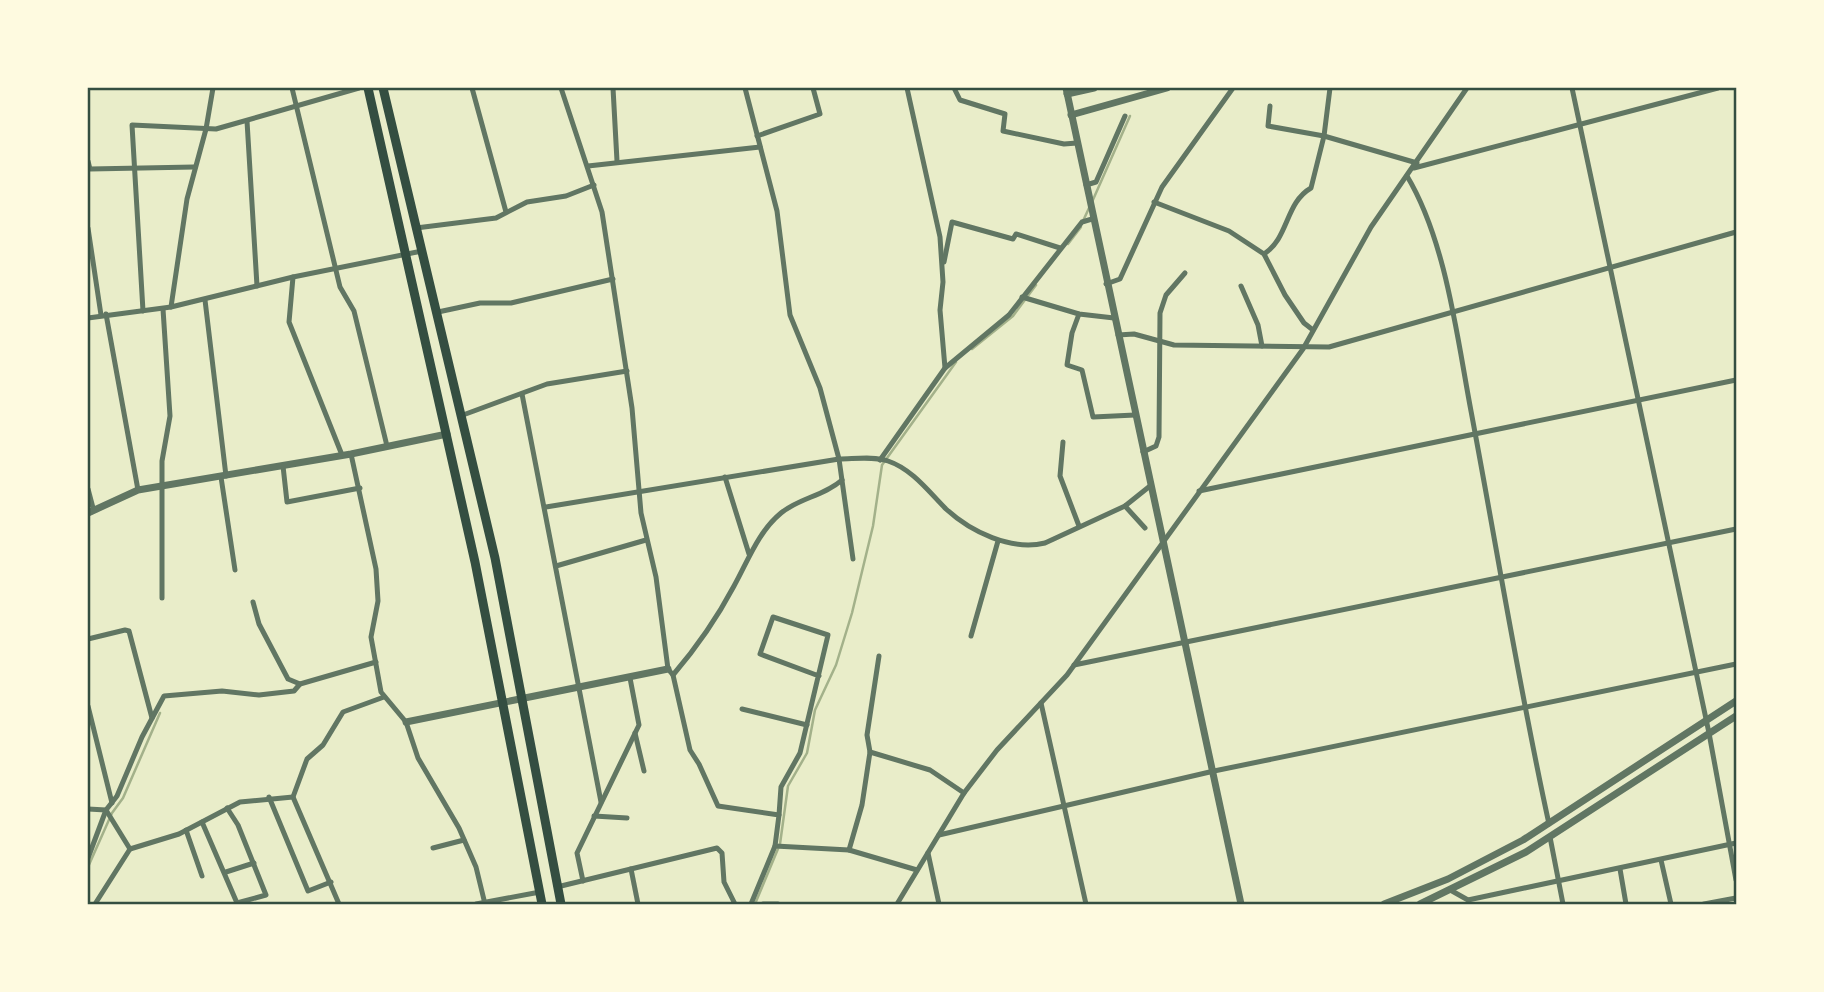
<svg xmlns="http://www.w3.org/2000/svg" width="1824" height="992" viewBox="0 0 1824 992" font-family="'Source Sans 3',sans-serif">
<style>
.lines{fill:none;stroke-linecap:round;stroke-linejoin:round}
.stream{stroke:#a3b18a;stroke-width:2.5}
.minor{stroke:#617663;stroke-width:5}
.tertiary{stroke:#617663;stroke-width:7}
.trunk{stroke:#344e41;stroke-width:9}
.neatline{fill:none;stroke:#344e41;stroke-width:2.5}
</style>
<rect width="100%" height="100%" fill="#e9edc9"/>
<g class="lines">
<!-- stream -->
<g class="stream">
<path d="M1092,202L1130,116"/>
<path d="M1083,221L1089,208"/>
<path d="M1068,244L1081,227"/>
<path d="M972,349L1013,316L1036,285"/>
<path d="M88,867L112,813L123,798L160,713"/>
<path d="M755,904L780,844L788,786L807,753L815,710L836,665L852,613L873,526L882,465L956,362"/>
</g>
<!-- minor -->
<g class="minor">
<path d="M292,88L340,287L354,311L387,446"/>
<path d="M472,88L506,212"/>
<path d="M561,88L602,212L632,408L641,513L656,577L668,669L673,675L690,750L699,764L718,806L779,815L775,846L751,904"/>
<path d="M613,88L617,161"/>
<path d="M745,88L777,211L790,315L820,388L839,459L853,559"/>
<path d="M907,88L940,237L943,282L940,310L945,368"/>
<path d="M1572,88L1709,733L1736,880"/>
<path d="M955,90L960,100L1005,114L1003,131L1064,144L1077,143"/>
<path d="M1270,106L1268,126L1324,136L1417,163"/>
<path d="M247,121L257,286"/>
<path d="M757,136L820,114L813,88"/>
<path d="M88,161L90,169L194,167"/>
<path d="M588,166L760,147"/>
<path d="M1414,168L1718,88"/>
<path d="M1407,176C1446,241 1457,337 1471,411C1497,549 1519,687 1549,824"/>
<path d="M1086,185L1096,182L1125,116"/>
<path d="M1154,202L1229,231L1264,254L1285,295L1304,323L1313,330"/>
<path d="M88,228L101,315"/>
<path d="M416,228L496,218L527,202L566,196L594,185"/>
<path d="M1264,254C1289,238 1285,203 1311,188L1324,136L1330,88"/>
<path d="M944,262L952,222L1013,239L1016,234L1060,248"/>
<path d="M293,277L289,322L342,455"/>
<path d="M1106,284L1120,279L1162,187L1233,88"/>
<path d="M1241,286L1258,325L1262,346"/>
<path d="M1022,297L1079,314L1114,318"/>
<path d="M205,300L226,476"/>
<path d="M171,307L187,199L206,129L213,88"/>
<path d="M143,311L132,125L216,129L359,88"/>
<path d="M438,312L480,303H511L613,279"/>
<path d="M106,314L138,490"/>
<path d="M1079,314L1072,333L1067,365L1082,370L1093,417L1135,415"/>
<path d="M88,318L171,307L293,277L422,251"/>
<path d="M1118,335L1134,334L1174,345L1329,347L1736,232"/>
<path d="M522,394L601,802"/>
<path d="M463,415L547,384L627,371"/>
<path d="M1063,442L1060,476L1079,526"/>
<path d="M1143,452L1156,446L1159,437L1160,313L1166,295L1185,273"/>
<path d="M351,454L376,569L378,601L371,637L381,692L406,722L418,758L459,828L476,867L485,904"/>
<path d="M880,460L945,368L1009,315L1082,222L1092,219"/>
<path d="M283,466L287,502L360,488"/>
<path d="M221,477L235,570"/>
<path d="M725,477L749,554"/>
<path d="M88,489L93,508"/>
<path d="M1199,491L1736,380"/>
<path d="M1125,506L1145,528"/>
<path d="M546,507L839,459C854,459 874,456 888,461C912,469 929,492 946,509C971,532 1011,551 1045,543L1125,506L1150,486"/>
<path d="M556,566L646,540"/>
<path d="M162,598V461L170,416L163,309"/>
<path d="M253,602L259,624L288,679L300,684"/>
<path d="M971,636L998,541"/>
<path d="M88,639L125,630L129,631L152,718"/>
<path d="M879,656L867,735L870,752L930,770L964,793"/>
<path d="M1074,665L1736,529"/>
<path d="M673,675C697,647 717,618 734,586C748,561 758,532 781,513C799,498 824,496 842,480"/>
<path d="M1041,703L1086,904"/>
<path d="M88,706L112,803"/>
<path d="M742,709L807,725"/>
<path d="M635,733L644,771"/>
<path d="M269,797L308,891L331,882"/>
<path d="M293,797L307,759L323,745L343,712L384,697"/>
<path d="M88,809L106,810L130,849L179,834L240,802L293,797L339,904"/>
<path d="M779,815L781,787L800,753L828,635L773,617L760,654L819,676"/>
<path d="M594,816L627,818"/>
<path d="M202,822L237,903L266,895L238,825L227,808"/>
<path d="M186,830L202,876"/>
<path d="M939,835L1214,771L1736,664"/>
<path d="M1550,837L1563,904"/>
<path d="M775,846L849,850L917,870"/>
<path d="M433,848L464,840"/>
<path d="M849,850L862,805L870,752"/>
<path d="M928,853L939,904"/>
<path d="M88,858L106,810L117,796L142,737L164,696L222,691L259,695L294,691L300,684L376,662"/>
<path d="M1661,860L1671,904"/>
<path d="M631,869L638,904"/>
<path d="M1620,869L1626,904"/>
<path d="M226,872L254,863"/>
<path d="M583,881L577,853L639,725L630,678"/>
<path d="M557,887L717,848L722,853L724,882L735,904"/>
<path d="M1452,891L1468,900L1736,843"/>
<path d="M95,904L130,849"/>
<path d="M476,904L540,892"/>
<path d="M763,904H778"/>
<path d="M897,904L964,793L997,750L1067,675L1303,349L1371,227L1467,88"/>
<path d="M1704,904L1736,898"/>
</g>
<!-- tertiary -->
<g class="tertiary">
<path d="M1066,88L1241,904"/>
<path d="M1067,94L1094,88"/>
<path d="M1071,115L1167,88"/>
<path d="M88,513L138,490L351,454L447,434"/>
<path d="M406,722L668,669"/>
<path d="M1384,904L1448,879L1523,840L1736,701"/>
<path d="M1420,904L1526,852L1736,716"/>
</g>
<!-- trunk -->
<g class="trunk">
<path d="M368,88L475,562L542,904"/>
<path d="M383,88L495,558L561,904"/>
</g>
</g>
<!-- border -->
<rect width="1824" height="992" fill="none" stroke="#fefae0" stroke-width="178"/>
<rect x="89" y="89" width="1646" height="814" class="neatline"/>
</svg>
